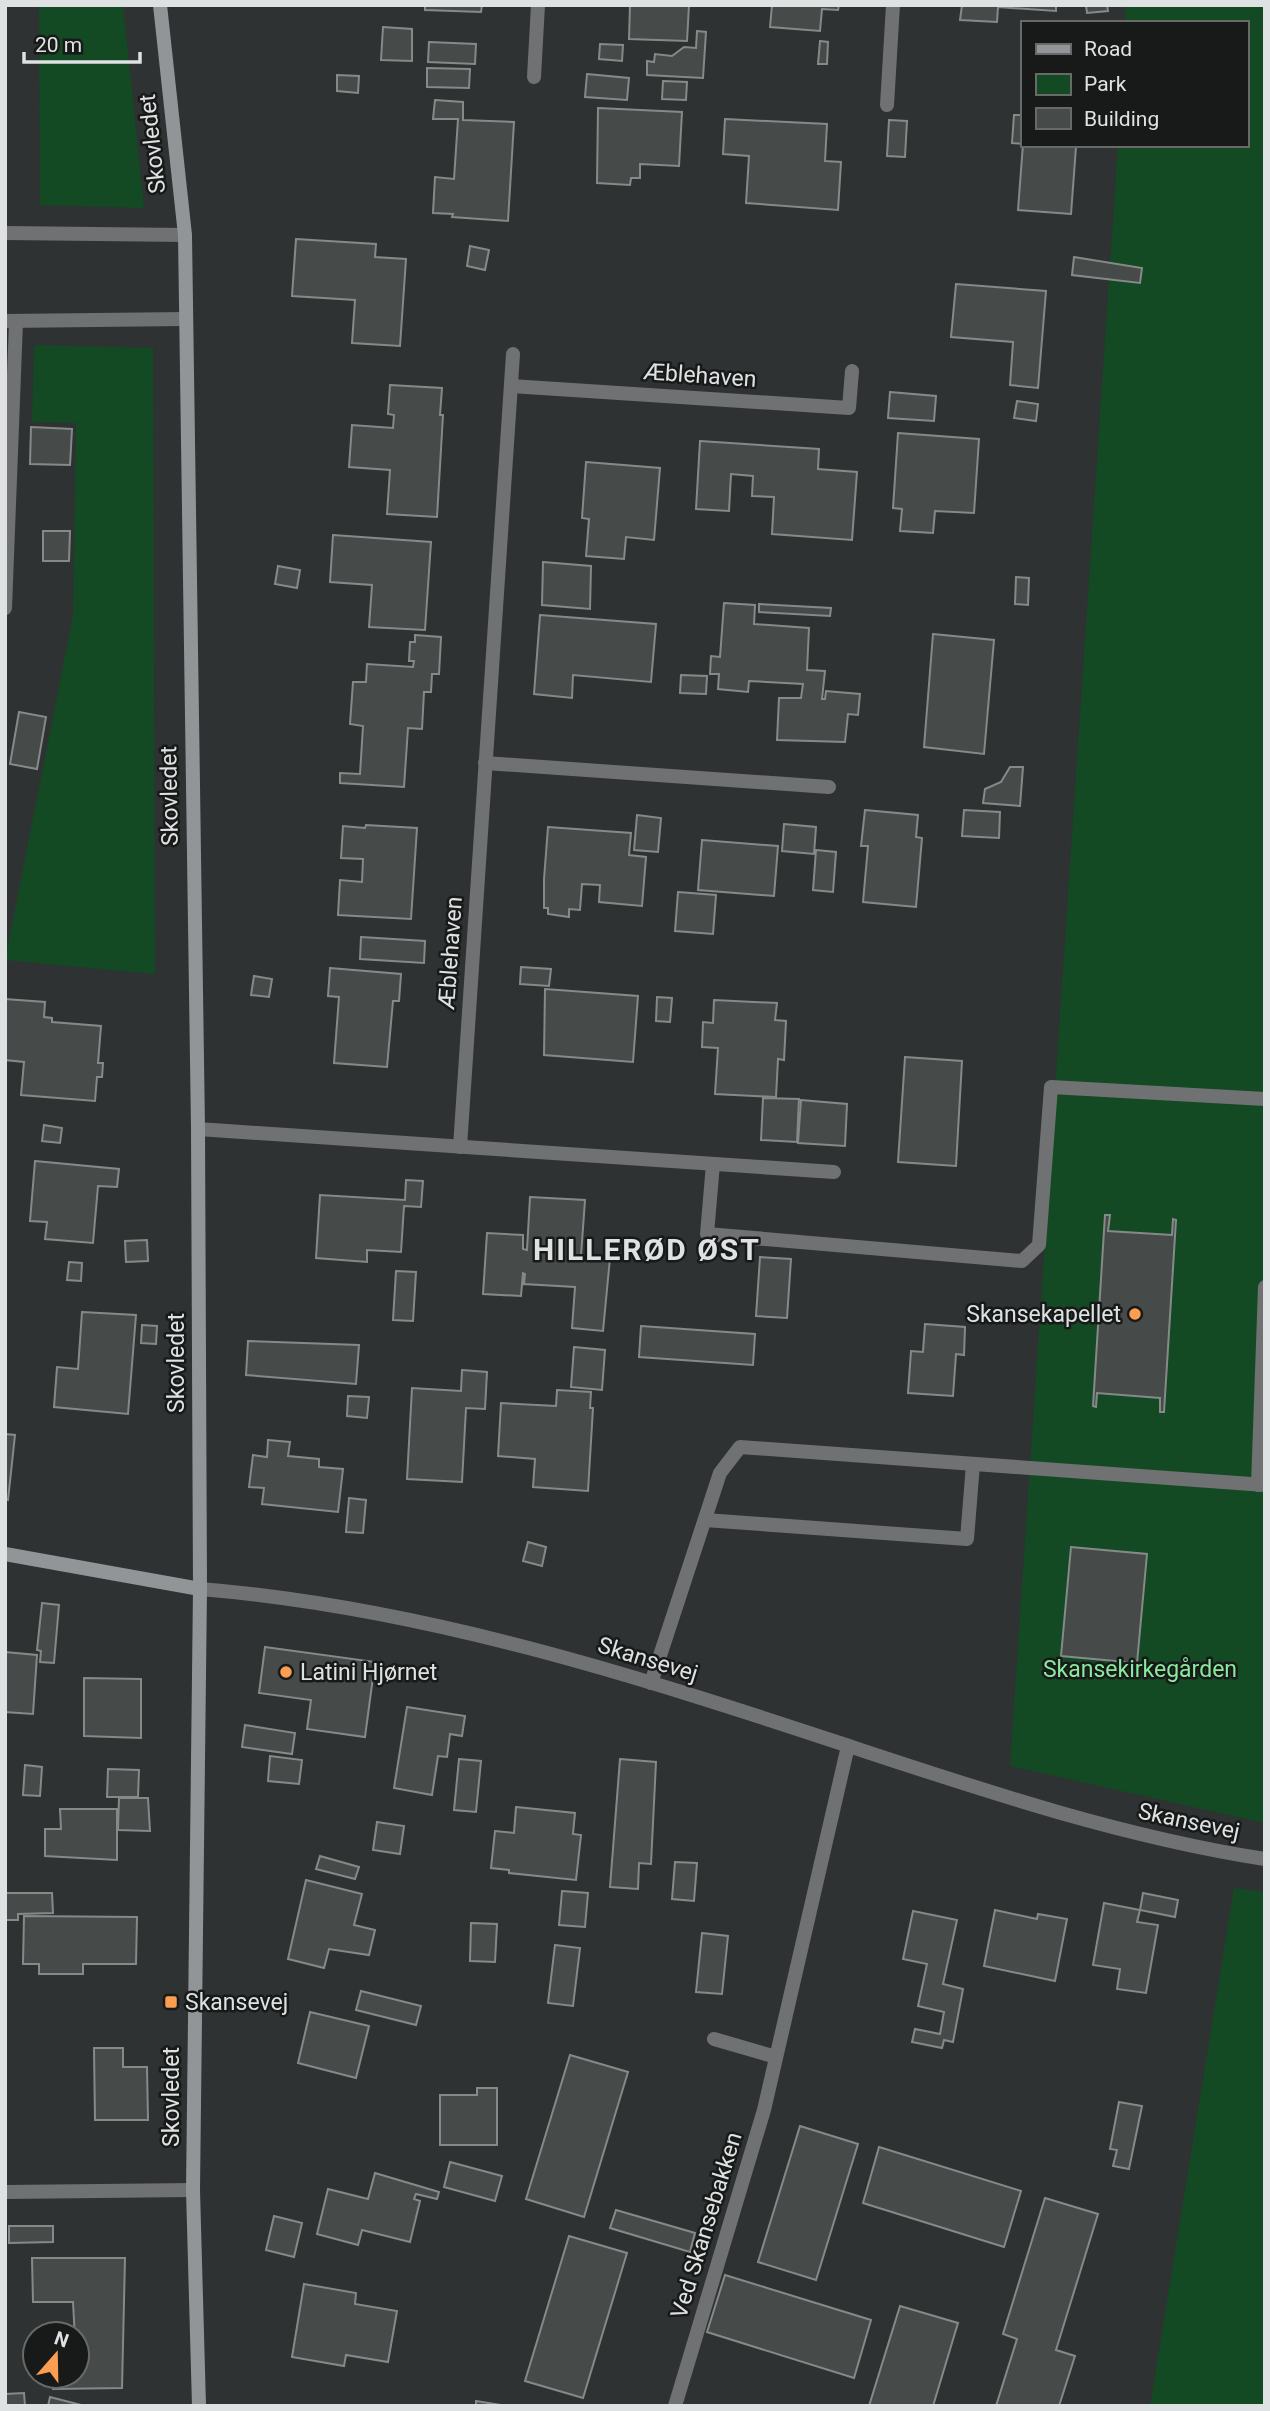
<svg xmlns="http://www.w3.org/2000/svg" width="1270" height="2411" viewBox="0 0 1270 2411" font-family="Roboto,sans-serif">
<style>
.green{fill:#144a23}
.building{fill:#464a49;stroke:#858a89;stroke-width:2}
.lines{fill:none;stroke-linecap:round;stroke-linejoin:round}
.lane{stroke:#707172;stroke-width:14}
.street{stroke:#707172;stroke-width:14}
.secondary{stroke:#929597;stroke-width:14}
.poi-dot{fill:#fb9e51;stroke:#181a1a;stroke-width:2.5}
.labels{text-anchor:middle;stroke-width:5;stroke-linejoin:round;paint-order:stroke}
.street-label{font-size:23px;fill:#dfe2e2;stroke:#181a1a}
.poi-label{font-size:23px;fill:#dfe2e2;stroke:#181a1a;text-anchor:start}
.park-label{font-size:23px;fill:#89e99c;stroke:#181a1a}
.district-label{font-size:30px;font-weight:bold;letter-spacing:2px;fill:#dfe2e2;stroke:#181a1a}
</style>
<rect width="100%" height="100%" fill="#2e3233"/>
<!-- green -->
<g class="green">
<path d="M39,5H123L144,208L40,205Z"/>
<path d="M1126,5H1265V1823L1010,1766L1118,145H1247V23H1125Z"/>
<path d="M34,345L153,348L155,974L5,960L73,616L76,423L32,422Z"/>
<path d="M1234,1888L1265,1892V2406H1150Z"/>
</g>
<!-- building -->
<g class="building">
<path d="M425,5H482L481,12L425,10Z"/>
<path d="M630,5H689L687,41L629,39Z"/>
<path d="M766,5H839L838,10L822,9L820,31L770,27L772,5Z"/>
<path d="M962,5H1056V11L998,7L997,22L960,20Z"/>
<path d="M1086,5H1107L1108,11L1087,13Z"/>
<path d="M383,27L412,29V61L381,60Z"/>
<path d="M697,31L706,32L703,78L647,75V61L654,62L655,54L672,56L684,47L696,48Z"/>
<path d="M820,41L828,42L827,64H818Z"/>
<path d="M429,42L476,44L475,64L428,62Z"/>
<path d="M600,44L623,45L622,61L599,59Z"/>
<path d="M427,68L470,69L469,88L427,87Z"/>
<path d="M587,74L629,78L627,100L585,97Z"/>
<path d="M337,75L359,76L358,93L337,91Z"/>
<path d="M663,81L687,82L686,100L662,99Z"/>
<path d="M435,100L463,102V120L514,122L508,221L452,217L453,214L433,213L435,177L454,179L458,119H433Z"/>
<path d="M598,108L682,112L679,166L640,164V178H631L630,185L597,183Z"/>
<path d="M1014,115H1023V145H1084L1076,147L1071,214L1018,210L1023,144L1012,143Z"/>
<path d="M725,119L827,124L825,161L841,162L838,210L746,203L749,156L723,154Z"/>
<path d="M889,120L907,121L905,157L887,156Z"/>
<path d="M296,239L376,244L375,257L406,259L400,346L352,343L355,300L292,296Z"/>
<path d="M470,246L489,250L485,270L467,266Z"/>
<path d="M1074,257L1142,268L1140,283L1072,275Z"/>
<path d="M956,284L1046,291L1038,388L1010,385L1013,342L951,337Z"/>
<path d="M390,385L442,388L440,415H443L437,517L387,514L390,470L349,467L352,425L393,428L394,415L388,414Z"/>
<path d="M890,392L936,396L934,421L888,418Z"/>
<path d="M1017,401L1038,404L1036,421L1014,418Z"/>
<path d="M31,427L72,429L70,465L30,464Z"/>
<path d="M898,433L979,439L974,513L935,511L933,533L900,531L902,509L893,508Z"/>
<path d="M700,441L819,449L818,469L857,472L852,540L772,534L774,497L752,496L753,476L731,474L729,511L696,509Z"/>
<path d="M586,462L660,468L654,540L626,537L624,559L586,556L589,519L582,518Z"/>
<path d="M43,531H70L69,561H43Z"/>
<path d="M333,535L431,542L425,630L369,627L372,585L330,582Z"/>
<path d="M543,562L591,566L590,609L542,605Z"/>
<path d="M278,566L300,570L297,588L275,584Z"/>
<path d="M1016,577L1029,578L1028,605L1015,604Z"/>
<path d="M724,603L755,605L754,624L809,628L807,670L825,671L822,699H825L826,691L860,694L858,715L848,714L845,742L777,740L779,698H801L803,684L749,681L748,692L718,689L719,674H710L711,656L720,657Z"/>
<path d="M759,604L831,608L830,616L759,612Z"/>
<path d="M540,615L656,624L651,682L573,675L572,698L534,694Z"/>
<path d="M933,634L994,640L984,754L924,747Z"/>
<path d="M415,635L441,637L439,674H432L431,692H424L422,729L408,728L404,787L340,783V773L360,774L363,726L350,724L353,682H366L367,664L413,667L414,661H409L410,642H415Z"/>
<path d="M681,675L707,676L706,694L680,693Z"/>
<path d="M19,712L46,717L37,769L10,764Z"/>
<path d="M1010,767H1023L1020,806L983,803L985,789L1001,782Z"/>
<path d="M865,810L918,815L916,837L922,838L916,907L863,902L868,846H861Z"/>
<path d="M964,810L1000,812L999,838L962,836Z"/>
<path d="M637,815L661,818L658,852L634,850Z"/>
<path d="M784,824L816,827L814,854L782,851Z"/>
<path d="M366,825L417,828L411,919L338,915L340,880L362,882L363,859L341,858L343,826L365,828Z"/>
<path d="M548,827L631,833L629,855L646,857L642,906L599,902L600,885L582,884L580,910L569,909V917L548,914V908H544V879Z"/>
<path d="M702,840L778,846L774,896L698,890Z"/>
<path d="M816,850L836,852L833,892L813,890Z"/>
<path d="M678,892L716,895L713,934L675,931Z"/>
<path d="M361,937L425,941L424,963L360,959Z"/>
<path d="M521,967L551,969L549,986L520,984Z"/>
<path d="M330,968L401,974L399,1001H393L387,1067L334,1063L339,997L328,996Z"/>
<path d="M254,976L272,979L269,997L251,995Z"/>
<path d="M545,989L638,996L633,1062L544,1055Z"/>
<path d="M657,997L672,998L670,1022L656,1021Z"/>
<path d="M5,999L45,1002L44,1017L52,1018V1022L101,1026L98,1063H103L102,1077H97L95,1101L21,1095L24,1062L5,1060Z"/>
<path d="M714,1000L777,1003L775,1020L786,1021L784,1060L778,1059L776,1097L715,1094L718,1048L702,1047L703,1022L713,1023Z"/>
<path d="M905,1057L962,1061L956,1166L898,1162Z"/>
<path d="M763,1098L799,1099L797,1142L761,1140Z"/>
<path d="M801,1100L847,1104L845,1146L798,1143Z"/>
<path d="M44,1125L62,1128L60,1143L42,1141Z"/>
<path d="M35,1161L119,1169L117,1187L98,1186L93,1243L45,1239L47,1222L30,1221Z"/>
<path d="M406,1180L423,1181L421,1207L404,1206L401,1252L367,1250V1262L316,1258L320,1195L405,1200Z"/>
<path d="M530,1197L585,1200L581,1256L610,1258L603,1331L572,1328L575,1287L524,1284L525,1274L523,1273L521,1296L483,1294L487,1233L523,1235V1249L527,1250Z"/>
<path d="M1105,1215H1110L1108,1231L1172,1235L1173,1219L1176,1220L1164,1412H1160V1398L1097,1393L1096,1407L1093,1406Z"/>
<path d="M147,1240L148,1261L126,1262L125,1241Z"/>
<path d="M760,1257L791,1259L787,1318L756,1316Z"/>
<path d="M69,1262L82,1263L81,1281L67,1280Z"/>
<path d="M396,1271L416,1272L413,1321L393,1320Z"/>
<path d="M82,1312L136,1315L128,1414L54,1407L57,1367L78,1369Z"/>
<path d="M925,1324L965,1327L964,1355L956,1354L953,1396L908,1393L911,1351L923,1352Z"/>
<path d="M142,1325L157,1326L156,1344L141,1343Z"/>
<path d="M641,1326L755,1334L753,1365L639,1357Z"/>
<path d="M248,1341L359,1345L356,1384L246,1375Z"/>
<path d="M574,1347L605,1350L602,1390L571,1387Z"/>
<path d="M462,1370L487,1372L485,1409L466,1408L462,1482L407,1479L412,1388L461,1391Z"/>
<path d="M557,1390L591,1392L590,1408H593L588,1491L533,1487L535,1459L498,1456L501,1403L556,1406Z"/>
<path d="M348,1396L369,1397L367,1418L347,1416Z"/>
<path d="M5,1434L15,1435L8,1500L5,1499Z"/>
<path d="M268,1440L290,1442L288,1456L319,1459V1467L343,1469L338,1512L262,1504L264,1488L249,1487L253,1455L267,1457Z"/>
<path d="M349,1498L366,1500L363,1533L346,1532Z"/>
<path d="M528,1542L546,1547L542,1566L523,1561Z"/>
<path d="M1071,1547L1147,1554L1137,1663L1061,1656Z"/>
<path d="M42,1603L59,1605L54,1663L40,1662L41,1651L37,1650Z"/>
<path d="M265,1647L375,1662L365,1737L307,1729L311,1700L259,1693Z"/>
<path d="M5,1652L37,1655L33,1714L5,1712Z"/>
<path d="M84,1678L141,1679V1738L84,1736Z"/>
<path d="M407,1707L465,1716L462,1736L450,1734L447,1757L438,1756L432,1795L394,1788Z"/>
<path d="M245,1725L295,1733L292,1754L242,1747Z"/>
<path d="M270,1756L302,1760L299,1784L268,1781Z"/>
<path d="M459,1759L481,1761L476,1812L454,1810Z"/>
<path d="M620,1759L656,1762L651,1864L639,1863L638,1889L610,1887Z"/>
<path d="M25,1765L42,1767L40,1796L23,1795Z"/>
<path d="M108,1769L139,1770L138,1797H107Z"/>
<path d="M119,1798H148L150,1831L118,1830Z"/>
<path d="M516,1807L575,1813L573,1834L581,1835L576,1880L509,1873V1870L491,1868L495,1831L514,1833Z"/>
<path d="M60,1809H117V1860L45,1856V1829H61Z"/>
<path d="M377,1822L404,1826L400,1854L373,1850Z"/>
<path d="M320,1856L359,1867L355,1879L316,1869Z"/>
<path d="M675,1862L697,1863L694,1901L672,1899Z"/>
<path d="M306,1880L362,1894L354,1925L375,1930L369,1955L329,1949L324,1968L288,1959Z"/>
<path d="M562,1891L588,1893L585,1927L559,1925Z"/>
<path d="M5,1893H52L53,1913L18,1914V1920H5Z"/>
<path d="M1143,1893L1178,1900L1175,1917L1140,1910Z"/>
<path d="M1104,1903L1140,1910L1137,1922L1158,1925L1146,1993L1117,1989L1120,1969L1093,1965Z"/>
<path d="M995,1910L1037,1919L1038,1914L1067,1919L1055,1981L984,1966Z"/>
<path d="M913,1911L957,1920L943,1984L963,1989L953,2042L944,2040L942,2048L912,2042L915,2029L940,2034L944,2012L918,2006L927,1964L903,1959Z"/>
<path d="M24,1916L137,1917L136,1964H83V1974H39V1964H23Z"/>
<path d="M471,1923L497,1924L495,1962L470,1961Z"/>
<path d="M702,1933L728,1936L722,1994L696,1992Z"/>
<path d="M555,1945L580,1948L573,2006L548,2003Z"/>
<path d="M361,1991L421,2006L416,2025L356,2010Z"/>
<path d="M310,2012L369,2026L356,2078L298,2063Z"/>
<path d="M94,2048H123V2067H147L148,2120H95Z"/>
<path d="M570,2055L628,2072L584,2217L526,2199Z"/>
<path d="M477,2088H497V2145H440V2095H477Z"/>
<path d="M1119,2102L1142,2106L1129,2169L1113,2166L1117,2150L1110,2149Z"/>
<path d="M800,2126L858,2144L816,2280L758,2262Z"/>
<path d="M879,2147L1021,2191L1004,2247L863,2203Z"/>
<path d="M450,2162L502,2176L495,2201L444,2187Z"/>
<path d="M375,2173L439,2192L437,2199L416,2194L414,2199L420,2201L410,2242L362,2230L358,2245L317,2234L328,2189L368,2199Z"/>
<path d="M1045,2198L1098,2214L1056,2350L1075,2356L1059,2406H996L1017,2339L1003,2334Z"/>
<path d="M616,2210L695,2233L690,2252L610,2228Z"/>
<path d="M274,2216L302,2223L294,2257L266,2250Z"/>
<path d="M9,2226H53V2242L9,2243Z"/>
<path d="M569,2236L627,2253L583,2398L525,2381Z"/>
<path d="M32,2258H125L122,2388L53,2389L51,2376H77L73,2302H33Z"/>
<path d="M725,2275L871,2320L854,2378L707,2332Z"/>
<path d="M304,2284L356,2293L355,2304L397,2311L388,2362L346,2355L344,2366L292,2357Z"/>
<path d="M900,2306L958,2323L933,2406H869Z"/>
<path d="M24,2393L25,2406H5V2394Z"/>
<path d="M50,2397L85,2406H48Z"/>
<path d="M476,2401L507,2406H476Z"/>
</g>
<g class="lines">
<!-- lane -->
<g class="lane">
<path d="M713,1164L707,1234L1022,1261L1039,1245L1051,1087L1265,1099"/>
<path d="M1258,1485L1265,1287"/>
<path d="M705,1520L967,1539L973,1464"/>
<path d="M651,1683L720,1473L740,1447L1265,1485"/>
<path d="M714,2039L776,2057"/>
</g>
<!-- street -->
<g class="street">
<path d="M534,77L538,5"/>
<path d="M887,105L893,5"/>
<path d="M5,233L185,235"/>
<path d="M5,321L186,319"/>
<path d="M511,386L849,408L852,371"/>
<path d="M5,608L16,322"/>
<path d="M485,763L829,787"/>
<path d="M198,1129L834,1172"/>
<path d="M460,1147L513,354"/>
<path d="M200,1589C423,1607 637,1676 849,1746C985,1791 1123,1837 1265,1859"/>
<path d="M5,2192L193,2190"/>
<path d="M675,2406L764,2110L848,1746"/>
</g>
<!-- secondary -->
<g class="secondary">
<path d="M160,5L185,235L198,1129L200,1589L193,2190L199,2406"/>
<path d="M5,1554L200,1589"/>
</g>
</g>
<!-- markers -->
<g class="poi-dot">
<circle cx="1135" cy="1314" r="7"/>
<circle cx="286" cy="1672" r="7"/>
<rect x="164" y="1995" width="14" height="14" rx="3.5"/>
</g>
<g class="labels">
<!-- street labels -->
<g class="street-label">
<text transform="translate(152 144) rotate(-96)" y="8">Skovledet</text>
<text transform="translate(700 375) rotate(4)" y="8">Æblehaven</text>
<text transform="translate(169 796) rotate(-91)" y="8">Skovledet</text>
<text transform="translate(450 953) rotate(-86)" y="8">Æblehaven</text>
<text transform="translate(176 1363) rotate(-90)" y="8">Skovledet</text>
<text transform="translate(648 1659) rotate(17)" y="8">Skansevej</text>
<text transform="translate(1189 1821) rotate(12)" y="8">Skansevej</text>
<text transform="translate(171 2097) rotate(-90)" y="8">Skovledet</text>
<text transform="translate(706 2225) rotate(-73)" y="8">Ved Skansebakken</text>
</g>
<!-- poi labels -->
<g class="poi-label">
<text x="1121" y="1322" text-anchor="end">Skansekapellet</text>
<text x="300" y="1680">Latini Hjørnet</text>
<text x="185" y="2010">Skansevej</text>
</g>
<!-- park labels -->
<g class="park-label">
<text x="1140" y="1677">Skansekirkegården</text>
</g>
<!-- district labels -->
<g class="district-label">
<text x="647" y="1260">HILLERØD ØST</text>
</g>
</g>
<!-- border -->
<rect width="1270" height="2411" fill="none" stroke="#dfe2e2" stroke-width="14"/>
<!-- legend -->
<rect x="1021" y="21" width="228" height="126" fill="#181a1a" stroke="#686a6a" stroke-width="2"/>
<rect x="1036" y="44" width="35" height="10" fill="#929597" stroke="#686a6a" stroke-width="2"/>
<text x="1084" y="56" font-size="21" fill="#dfe2e2">Road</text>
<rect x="1036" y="74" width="35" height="21" fill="#144a23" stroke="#686a6a" stroke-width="2"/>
<text x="1084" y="91" font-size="21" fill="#dfe2e2">Park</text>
<rect x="1036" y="108" width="35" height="21" fill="#464a49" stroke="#686a6a" stroke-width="2"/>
<text x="1084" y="126" font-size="21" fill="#dfe2e2">Building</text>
<!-- north arrow -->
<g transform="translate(56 2355) rotate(20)"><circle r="33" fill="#181a1a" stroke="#686a6a" stroke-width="2"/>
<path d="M0-5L12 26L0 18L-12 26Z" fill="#fb9e51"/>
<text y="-10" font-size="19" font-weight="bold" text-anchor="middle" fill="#dfe2e2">N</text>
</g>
<!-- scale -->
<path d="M24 52v10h116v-10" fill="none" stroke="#dfe2e2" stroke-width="3.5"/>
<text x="35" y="52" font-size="21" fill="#dfe2e2" stroke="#181a1a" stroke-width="5" paint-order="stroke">20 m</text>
</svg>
